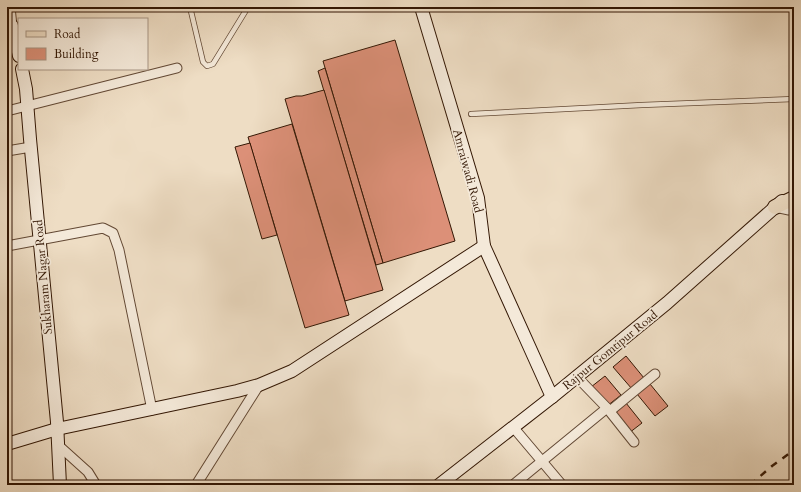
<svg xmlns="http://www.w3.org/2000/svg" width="801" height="492" viewBox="0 0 801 492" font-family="Cardo,serif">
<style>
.building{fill:#dc9078;stroke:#331704}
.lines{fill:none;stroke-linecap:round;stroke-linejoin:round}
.lane-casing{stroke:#624834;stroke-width:6}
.street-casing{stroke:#624834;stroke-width:11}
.secondary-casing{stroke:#331704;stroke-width:14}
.primary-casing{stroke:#331704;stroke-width:16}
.lane{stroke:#f4e9d9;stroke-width:4.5}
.street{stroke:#f4e9d9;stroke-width:9}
.secondary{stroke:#f4e9d9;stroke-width:12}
.primary{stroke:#eeddc4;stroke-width:14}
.rail{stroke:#331704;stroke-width:2.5;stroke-dasharray:7 7;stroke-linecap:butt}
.labels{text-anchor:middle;stroke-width:3.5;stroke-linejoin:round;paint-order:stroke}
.street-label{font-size:12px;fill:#331704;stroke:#f4e9d9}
</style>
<rect width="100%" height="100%" fill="#eeddc4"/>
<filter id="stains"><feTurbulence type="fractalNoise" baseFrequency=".005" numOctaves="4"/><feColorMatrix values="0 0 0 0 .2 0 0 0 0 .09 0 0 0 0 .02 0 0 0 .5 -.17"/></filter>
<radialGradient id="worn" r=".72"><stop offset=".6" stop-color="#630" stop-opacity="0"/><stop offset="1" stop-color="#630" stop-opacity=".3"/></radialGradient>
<!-- building -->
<g class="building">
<path d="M251,7H266L261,10H258Z"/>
<path d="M395,40L455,241L383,263L323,61Z"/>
<path d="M325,68L383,263L376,265L318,71Z"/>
<path d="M324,90L383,290L345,301L285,99L296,96H302Z"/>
<path d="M292,124L349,315L305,328L248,137Z"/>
<path d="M250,143L277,235L262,239L235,147Z"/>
<path d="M626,356L644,378L632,389L613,367Z"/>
<path d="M605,376L621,395L607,406L591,387Z"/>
<path d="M650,384L668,406L655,416L637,394Z"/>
<path d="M626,403L642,423L629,433L614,414Z"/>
</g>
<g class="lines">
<defs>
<g id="lane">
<path d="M190,7L203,62L207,66L213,64L248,7"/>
<path d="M471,114L642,105L794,99"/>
</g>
<g id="street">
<path d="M10,7L12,26"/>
<path d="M7,111L177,68"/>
<path d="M7,151L31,147"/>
<path d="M775,207L789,210L794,206"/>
<path d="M7,246L103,228L113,233L119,250L152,410"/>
<path d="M607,408L634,442"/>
<path d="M610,411L655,374"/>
<path d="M513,427L562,485"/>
<path d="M58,445L88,472L96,485"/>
<path d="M196,485L259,385"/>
<path d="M513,485L607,408L577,377"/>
</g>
<g id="secondary">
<path d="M421,7L478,198L484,246L552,397"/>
<path d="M7,26H12L19,56"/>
<path d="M22,69L26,89L30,139L57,422L60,485"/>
<path d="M7,444L57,429L237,391L259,385L292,371L484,246"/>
<path d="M439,485L552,397L667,303L782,201"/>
</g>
<path id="primary" d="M775,207L794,198"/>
</defs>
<!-- lane casing -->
<use href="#lane" class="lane-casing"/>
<!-- street casing -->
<use href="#street" class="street-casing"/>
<!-- secondary casing -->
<use href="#secondary" class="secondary-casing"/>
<!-- primary casing -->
<use href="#primary" class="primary-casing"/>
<!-- lane -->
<use href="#lane" class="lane"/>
<!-- street -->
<use href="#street" class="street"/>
<!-- secondary -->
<use href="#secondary" class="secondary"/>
<!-- primary -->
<use href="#primary" class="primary"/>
<!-- rail -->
<g class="rail">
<path d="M750,485L772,466L794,450"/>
<path d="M784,485L794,477"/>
</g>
</g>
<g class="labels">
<!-- street labels -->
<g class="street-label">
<text transform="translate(468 171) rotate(75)" y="4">Amraiwadi Road</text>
<text transform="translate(43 277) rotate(-95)" y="4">Sukharam Nagar Road</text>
<text transform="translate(610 350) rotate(-39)" y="4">Rajpur Gomtipur Road</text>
</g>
</g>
<!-- margin -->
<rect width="801" height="492" fill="none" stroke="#eeddc4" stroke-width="24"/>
<rect x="8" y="8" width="785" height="476" fill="none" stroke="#331704" stroke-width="2"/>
<rect x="12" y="12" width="777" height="468" fill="none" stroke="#331704"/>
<!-- legend -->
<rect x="18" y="18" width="130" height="52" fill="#f4e9d9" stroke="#a79584"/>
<rect x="26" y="31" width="20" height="6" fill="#eeddc4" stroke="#a79584"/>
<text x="54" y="38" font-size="12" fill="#331704">Road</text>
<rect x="26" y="48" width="20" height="12" fill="#dc9078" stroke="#a79584"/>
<text x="54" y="58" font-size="12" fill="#331704">Building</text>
<rect width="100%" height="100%" filter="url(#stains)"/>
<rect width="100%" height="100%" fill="url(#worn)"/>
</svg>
